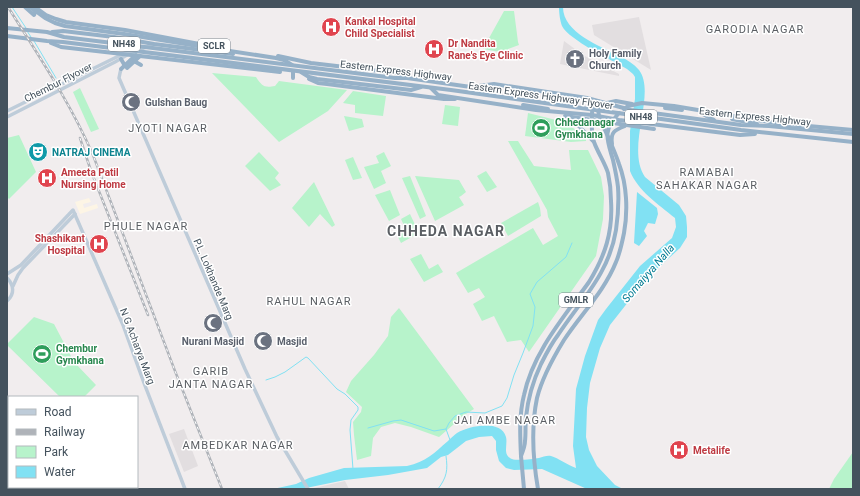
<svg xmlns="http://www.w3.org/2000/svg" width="860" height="496" viewBox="0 0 860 496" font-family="Roboto,sans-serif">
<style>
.commercial{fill:#fdf5e5}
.education{fill:#e2dee0}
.green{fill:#b7f3cb}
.water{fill:#81e1f3}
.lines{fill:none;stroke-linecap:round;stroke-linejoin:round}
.stream{stroke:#81e1f3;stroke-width:1}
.secondary{stroke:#beccd9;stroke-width:3.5}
.trunk{stroke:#96b1c8;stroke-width:4}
.rail-casing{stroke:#afb3b9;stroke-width:2.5}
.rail{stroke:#fff;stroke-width:1;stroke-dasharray:3;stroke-linecap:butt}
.labels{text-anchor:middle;stroke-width:3;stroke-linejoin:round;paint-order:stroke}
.shield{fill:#fff;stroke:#7c868e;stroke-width:1}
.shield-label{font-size:9px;font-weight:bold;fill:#44525d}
.health-label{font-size:10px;font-weight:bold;fill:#be3a42;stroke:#fff;text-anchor:start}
.worship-label{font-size:10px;font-weight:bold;fill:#5b616d;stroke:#fff;text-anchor:start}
.street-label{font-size:10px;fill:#44525d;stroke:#fff}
.leisure-label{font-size:10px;font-weight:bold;fill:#27864d;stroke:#fff;text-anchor:start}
.culture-label{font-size:10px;font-weight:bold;fill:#0d838f;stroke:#fff;text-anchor:start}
.neighbourhood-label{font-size:11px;letter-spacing:1px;fill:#5a5e63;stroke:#fff}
.water-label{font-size:11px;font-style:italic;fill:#037c93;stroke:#fff}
.district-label{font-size:14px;font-weight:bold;letter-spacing:1px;fill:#5a5e63;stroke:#fff}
</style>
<rect width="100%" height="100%" fill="#f1edee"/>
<!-- commercial -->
<path class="commercial" d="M89,198L91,202L83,204L84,208L97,204L98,208L80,214L75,202Z"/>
<!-- education -->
<g class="education">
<path d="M639,17L651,70L594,35L592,25Z"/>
<path d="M564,41L583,55L619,74V76L560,64Z"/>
<path d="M184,429L198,466L184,472L169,434Z"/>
<path d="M345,481L349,489H314V488Z"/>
</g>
<!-- green -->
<g class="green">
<path d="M504,11H514L518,42L519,45L508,49L506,53L483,49Z"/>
<path d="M212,73L256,77C262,86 264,88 275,86L279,81L347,90L328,111L279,142Z"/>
<path d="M80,88L99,129L91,132L73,92Z"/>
<path d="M353,91L386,96L383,116L355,113V105L343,103Z"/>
<path d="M445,105L460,107L458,126L442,124Z"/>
<path d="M528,113L564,122L576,130L586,139V141L571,142L525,136Z"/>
<path d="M344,116L362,119L364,127L349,131Z"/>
<path d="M19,135L36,172L9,199L7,197V138Z"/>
<path d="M508,141H518L534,166L571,170L569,150H588L601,177L604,196L603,219L596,256L529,352L521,340L507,342L494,316L482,321L473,304L485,297L479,288L468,293L456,273L533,228L543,245L558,236L548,217L547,210Z"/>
<path d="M259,152L279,173L275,178L281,185L270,191L245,166Z"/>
<path d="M384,152L391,166L381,171L386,183L374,189L364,167L379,163L376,156Z"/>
<path d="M353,157L362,178L353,180L345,160Z"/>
<path d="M486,171L497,187L487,192L477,176Z"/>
<path d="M410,176L426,216L420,219L402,178Z"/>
<path d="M415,176L459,180L466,192L461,196L459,197L464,205L435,221Z"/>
<path d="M314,182L335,225L332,227L320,214L309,227L292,208Z"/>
<path d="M390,190L400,215L389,221L375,195Z"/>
<path d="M538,202L540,208L541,216L508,236L501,223Z"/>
<path d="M410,214L419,233L401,243L397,235L406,230L401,219Z"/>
<path d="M421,254L429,269L438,264L443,272L424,282L410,259Z"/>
<path d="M399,308L474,409L461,417V418L439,437L411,427L395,423L381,427L373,438L371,456L357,460L354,435L353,422L361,412L362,407L346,392L351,381L374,355L388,336L391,317Z"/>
<path d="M34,317L54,324L74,362L96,385L84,397H60L7,345V344Z"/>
<path d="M853,452V489H829L834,479Z"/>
</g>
<!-- water -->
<g class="water">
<path d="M559,7H563C563,33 600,46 620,56C627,60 634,64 639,70C657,94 625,147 645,177L679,205L686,216L687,227V237L680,248L647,278L610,325L600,348L590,383L587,408L586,437L589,450L597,466L615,485L623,489H587L542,469L514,470L506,468L499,461L496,450V441L492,436L479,437L466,441L448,455L441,457L427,468L388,475L345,480L301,489H273L296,484L309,478L344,468L407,466C426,462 434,453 448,441C451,438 454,435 457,433C469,426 501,419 506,437C508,445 502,455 512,459C517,461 533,459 539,458C543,457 547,455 551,456C558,458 568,465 576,468L573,446L576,389L585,356L598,320L606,309L640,266L672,238L676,227L675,218C658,204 638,191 630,171V131L635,99V77L633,74L627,69C612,60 569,40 562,26C560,21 559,13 559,7Z"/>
<path d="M637,192L657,208L658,214L655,224L648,223L644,231L647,236L639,246L634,243Z"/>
</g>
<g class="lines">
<!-- stream -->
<g class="stream">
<path d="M12,7L26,28"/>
<path d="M27,31L31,37"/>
<path d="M34,41L56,78"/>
<path d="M266,380L275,377L285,372L306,357L308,358L337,389L345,394L358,407V410L351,420L350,430L353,469"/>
<path d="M368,428L393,421L401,420L434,431L446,429"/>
<path d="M450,440L446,429L449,423L455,416L466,412L485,413L502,406L507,398L514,375L523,353L533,326L535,307L530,294L537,282L566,257L572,243"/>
<path d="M438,489C447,477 448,470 446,456"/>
</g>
<!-- secondary -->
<g class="secondary">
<path d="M121,69L120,73L119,78L245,369L277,437L308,489"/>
<path d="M7,111L139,46"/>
<path d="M7,117L115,62L127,55L154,44"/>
<path d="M7,274L21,265L73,210L123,325L144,383L185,489"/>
<path d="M7,278C14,285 15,294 7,301"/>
<path d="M13,286L18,275L23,268L75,214"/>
</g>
<!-- trunk -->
<g class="trunk">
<path d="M25,7L34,15L36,10"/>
<path d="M30,7L45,18L55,23L65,26L124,34L204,47L276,58L284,60L292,65"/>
<path d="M35,7L46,15L56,19L66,22L125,30L210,46"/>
<path d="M7,28L47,32L64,37L395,78H407L471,87L494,84L587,98L631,110L741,125L769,126L853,134"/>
<path d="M52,32L63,31L114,37L154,44L233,54"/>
<path d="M7,36L47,41L63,42L451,90L741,130L853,142"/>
<path d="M51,43L61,47L280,72"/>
<path d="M278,56L311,63L396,73L405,77"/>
<path d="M121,59L125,66"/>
<path d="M134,61L141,65"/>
<path d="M127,68L140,56"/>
<path d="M121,69L136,55"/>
<path d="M293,72V78"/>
<path d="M301,72L309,77L317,79L411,90L421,87"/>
<path d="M309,79L318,83L327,84L444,99H455"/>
<path d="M431,88L438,95L536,110L592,115L619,120L740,135L755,134"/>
<path d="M607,103L616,101L632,104"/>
<path d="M523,105L548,109"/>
<path d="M665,108L682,110"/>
<path d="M624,109L628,106L642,103L674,106L775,123L853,130"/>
<path d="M701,113L714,120"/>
<path d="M565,116L654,129"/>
<path d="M569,119L579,126L593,141"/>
<path d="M732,119L757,124"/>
<path d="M612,144C610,132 615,130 625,126"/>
<path d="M521,456C523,451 525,446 525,441C526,433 525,425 526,417C528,398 533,381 541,364C546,354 551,344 558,335C581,300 609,274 616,230C618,216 619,201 618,187C617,178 615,169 613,160C607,139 602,131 619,113"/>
<path d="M524,489C523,478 522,467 521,456C520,435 519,415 524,395C533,352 564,317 589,282C605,256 613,232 611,201C611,192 610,182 608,173C605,163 598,153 594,142C590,131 592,112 593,100"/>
<path d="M538,489C533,460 531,427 537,398C542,378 553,358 564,340C581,314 604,292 616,262C620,253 622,243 624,233C628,211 627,185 619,164C615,152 610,141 605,130C603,126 600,121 599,116C598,111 598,106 598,101"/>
</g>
<defs>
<g id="rail">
<path d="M8,7C38,55 70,102 93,155L175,371L222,489"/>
<path d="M80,138L91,171L148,315"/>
</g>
</defs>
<!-- rail casing -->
<use href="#rail" class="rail-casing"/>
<!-- rail -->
<use href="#rail" class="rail"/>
</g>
<!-- icons -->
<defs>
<symbol id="hospital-disc" viewBox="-11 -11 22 22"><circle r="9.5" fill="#e0444e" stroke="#fff"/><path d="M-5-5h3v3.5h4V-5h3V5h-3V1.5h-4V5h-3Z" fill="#fff"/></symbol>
<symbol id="church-disc" viewBox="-11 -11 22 22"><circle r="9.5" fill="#6b7280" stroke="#fff"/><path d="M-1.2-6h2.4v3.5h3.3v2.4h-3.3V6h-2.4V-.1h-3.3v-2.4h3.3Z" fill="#fff"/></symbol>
<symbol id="mosque-disc" viewBox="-11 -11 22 22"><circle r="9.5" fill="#6b7280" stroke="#fff"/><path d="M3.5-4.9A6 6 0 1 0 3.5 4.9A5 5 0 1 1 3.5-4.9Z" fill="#fff"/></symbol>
<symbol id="stadium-disc" viewBox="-11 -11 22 22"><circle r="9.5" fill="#2e9e5b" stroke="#fff"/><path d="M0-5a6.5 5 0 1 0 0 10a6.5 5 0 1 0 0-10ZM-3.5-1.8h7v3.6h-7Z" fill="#fff"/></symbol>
<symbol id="theatre-disc" viewBox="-11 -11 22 22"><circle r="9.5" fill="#0f9aa8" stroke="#fff"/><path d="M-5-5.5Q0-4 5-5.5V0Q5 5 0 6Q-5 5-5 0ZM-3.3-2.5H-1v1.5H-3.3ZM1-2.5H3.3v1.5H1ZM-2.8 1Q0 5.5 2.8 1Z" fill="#fff"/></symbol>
</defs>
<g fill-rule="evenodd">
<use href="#hospital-disc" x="320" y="16" width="22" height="22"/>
<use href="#hospital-disc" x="423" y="38" width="22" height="22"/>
<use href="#church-disc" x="564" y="48" width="22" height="22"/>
<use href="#mosque-disc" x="120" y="91" width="22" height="22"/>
<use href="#stadium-disc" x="530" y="117" width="22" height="22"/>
<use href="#theatre-disc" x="27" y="141" width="22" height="22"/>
<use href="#hospital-disc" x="36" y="167" width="22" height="22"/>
<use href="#hospital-disc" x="88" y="233" width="22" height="22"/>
<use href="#mosque-disc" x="202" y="312" width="22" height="22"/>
<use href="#mosque-disc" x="252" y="330" width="22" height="22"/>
<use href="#stadium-disc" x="31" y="343" width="22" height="22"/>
<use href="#hospital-disc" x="668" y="439" width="22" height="22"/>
</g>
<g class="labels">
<!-- shield labels -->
<g class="shield">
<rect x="108" y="37" width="32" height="14" rx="3"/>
<rect x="198" y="39" width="32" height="14" rx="3"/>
<rect x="625" y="110" width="32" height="14" rx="3"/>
<rect x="559" y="293" width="34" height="14" rx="3"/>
</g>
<g class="shield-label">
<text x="124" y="47">NH48</text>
<text x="214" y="49">SCLR</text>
<text x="641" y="120">NH48</text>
<text x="576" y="303">GMLR</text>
</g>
<!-- health labels -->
<g class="health-label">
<text x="345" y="25">Kankal Hospital<tspan x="345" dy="12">Child Specialist</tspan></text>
<text x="448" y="47">Dr Nandita<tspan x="448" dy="12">Rane's Eye Clinic</tspan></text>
<text x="61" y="176">Ameeta Patil<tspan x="61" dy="12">Nursing Home</tspan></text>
<text x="85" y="242" text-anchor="end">Shashikant<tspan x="85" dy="12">Hospital</tspan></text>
<text x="693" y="454">Metalife</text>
</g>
<!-- worship labels -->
<g class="worship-label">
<text x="589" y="57">Holy Family<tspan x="589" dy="12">Church</tspan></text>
<text x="145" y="106">Gulshan Baug</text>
<text x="213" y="345" text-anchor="middle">Nurani Masjid</text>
<text x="277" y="345">Masjid</text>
</g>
<!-- street labels -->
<g class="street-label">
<text transform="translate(396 70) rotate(7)" y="4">Eastern Express Highway</text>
<text transform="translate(58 82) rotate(-27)" y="4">Chembur Flyover</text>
<text transform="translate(541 95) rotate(8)" y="4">Eastern Express Highway Flyover</text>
<text transform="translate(755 116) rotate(6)" y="4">Eastern Express Highway</text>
<text transform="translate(214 279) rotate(67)" y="4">P.L. Lokhande Marg</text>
<text transform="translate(138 346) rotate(69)" y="4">N G Acharya Marg</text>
</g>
<!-- leisure labels -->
<g class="leisure-label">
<text x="555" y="126">Chhedanagar<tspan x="555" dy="12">Gymkhana</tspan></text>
<text x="56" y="352">Chembur<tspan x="56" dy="12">Gymkhana</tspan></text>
</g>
<!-- culture labels -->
<g class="culture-label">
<text x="52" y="156">NATRAJ CINEMA</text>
</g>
<!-- neighbourhood labels -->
<g class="neighbourhood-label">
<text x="755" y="33">GARODIA NAGAR</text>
<text x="168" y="132">JYOTI NAGAR</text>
<text x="707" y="176">RAMABAI<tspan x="707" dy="13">SAHAKAR NAGAR</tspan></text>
<text x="146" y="230">PHULE NAGAR</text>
<text x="309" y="305">RAHUL NAGAR</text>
<text x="211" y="375">GARIB<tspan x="211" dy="13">JANTA NAGAR</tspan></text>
<text x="505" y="424">JAI AMBE NAGAR</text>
<text x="238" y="449">AMBEDKAR NAGAR</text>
</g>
<!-- water labels -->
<g class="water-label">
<text transform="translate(648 273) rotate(-49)" y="4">Somaiyya Nalla</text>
</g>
<!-- district labels -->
<g class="district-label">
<text x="446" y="236">CHHEDA NAGAR</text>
</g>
</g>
<!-- border -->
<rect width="860" height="496" fill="none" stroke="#44525d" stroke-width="16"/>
<!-- legend -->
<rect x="8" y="396" width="130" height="92" fill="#ffffff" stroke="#b4babe"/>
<rect x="16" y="409" width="20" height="6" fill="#beccd9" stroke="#b4babe"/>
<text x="44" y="416" font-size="12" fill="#44525d">Road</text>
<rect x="16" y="429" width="20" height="6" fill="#afb3b9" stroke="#b4babe"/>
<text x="44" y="436" font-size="12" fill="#44525d">Railway</text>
<rect x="16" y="446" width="20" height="12" fill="#b7f3cb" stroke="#b4babe"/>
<text x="44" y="456" font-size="12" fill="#44525d">Park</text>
<rect x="16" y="466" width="20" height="12" fill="#81e1f3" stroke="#b4babe"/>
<text x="44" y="476" font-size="12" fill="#44525d">Water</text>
</svg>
